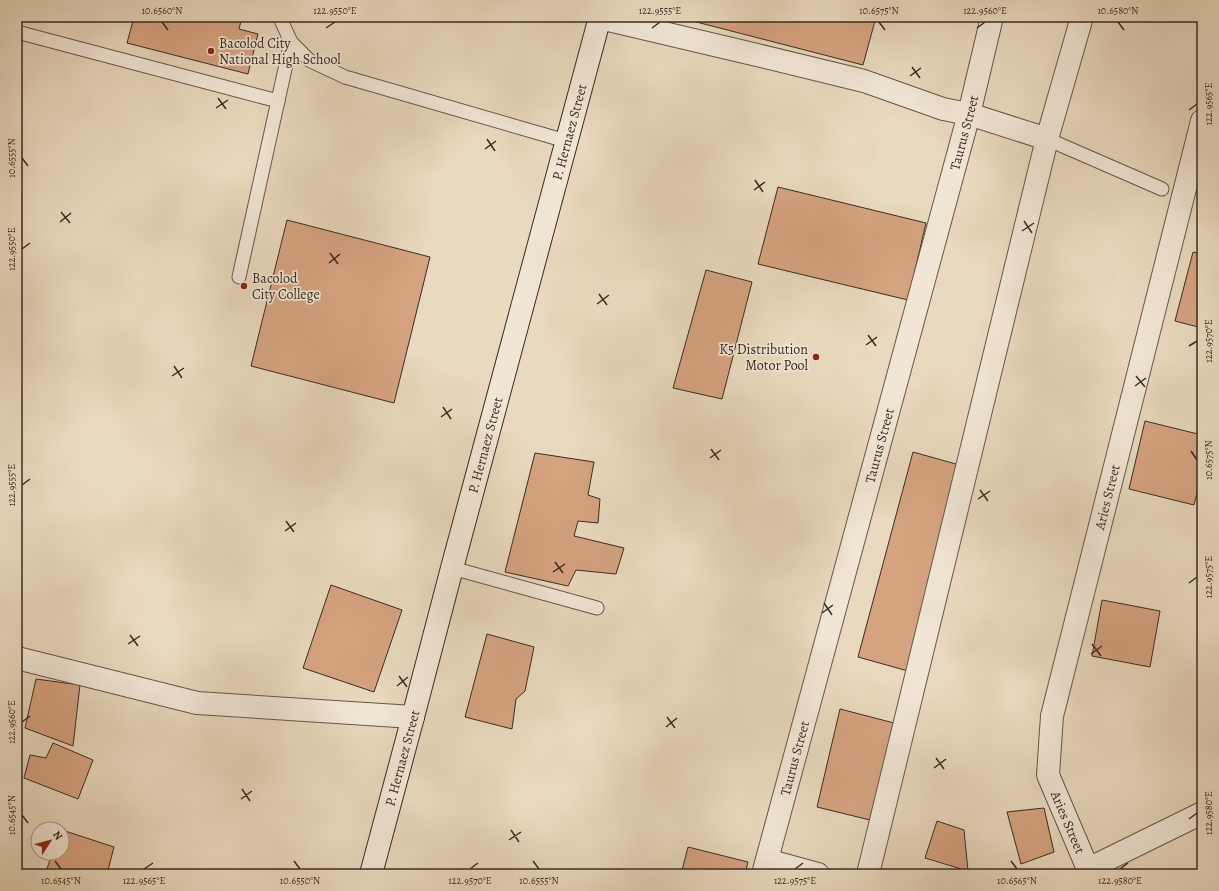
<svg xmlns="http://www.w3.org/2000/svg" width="1219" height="891" viewBox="0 0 1219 891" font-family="Alegreya,serif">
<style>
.building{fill:#d6a381;stroke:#3b2b23}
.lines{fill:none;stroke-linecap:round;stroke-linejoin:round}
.service-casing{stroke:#66564a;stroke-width:15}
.minor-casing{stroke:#66564a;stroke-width:24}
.tertiary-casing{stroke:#66564a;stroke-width:24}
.secondary-casing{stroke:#3b2b23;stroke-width:24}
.service{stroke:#f1e6d5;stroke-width:13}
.minor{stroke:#f1e6d5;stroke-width:22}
.tertiary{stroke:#f1e6d5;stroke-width:22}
.secondary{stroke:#f1e6d5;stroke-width:22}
.ticks{fill:none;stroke:#3b2b23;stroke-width:1.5}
.poi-dot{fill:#8f2418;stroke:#f1e6d5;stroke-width:1.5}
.labels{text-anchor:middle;stroke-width:3.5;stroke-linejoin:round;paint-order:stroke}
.poi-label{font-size:14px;fill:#3b2b23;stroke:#f1e6d5;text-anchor:start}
.street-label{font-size:14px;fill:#3b2b23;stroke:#f1e6d5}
.neatline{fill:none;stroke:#3b2b23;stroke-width:1.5}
.ticks-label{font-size:10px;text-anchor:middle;fill:#3b2b23}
</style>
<rect width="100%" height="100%" fill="#e9d9be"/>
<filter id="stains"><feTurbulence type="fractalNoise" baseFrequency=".005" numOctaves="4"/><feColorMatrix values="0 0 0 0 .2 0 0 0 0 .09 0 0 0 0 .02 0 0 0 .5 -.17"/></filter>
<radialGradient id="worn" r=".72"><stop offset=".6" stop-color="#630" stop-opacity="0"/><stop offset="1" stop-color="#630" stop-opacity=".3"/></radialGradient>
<!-- building -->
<g class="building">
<path d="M134,17H182L199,21L200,17H242L239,29L258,34L248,74L127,43Z"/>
<path d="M677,17H876L863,65Z"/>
<path d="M778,187L926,223L908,300L758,264Z"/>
<path d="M287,220L430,257L394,403L251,366Z"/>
<path d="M1193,252L1202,254V328L1175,321Z"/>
<path d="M706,270L752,282L722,399L673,388Z"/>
<path d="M1145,421L1202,435V472L1194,505L1129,489Z"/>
<path d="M913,452L963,466L908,671L858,657Z"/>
<path d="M535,453L594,462L588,495L600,499L598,523L578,521L574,536L624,548L616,574L576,570L568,586L505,572Z"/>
<path d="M331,585L402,610L374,692L303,668Z"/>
<path d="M1102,600L1160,611L1150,667L1092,656Z"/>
<path d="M487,634L534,647L525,691L516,699L512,729L465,717Z"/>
<path d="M36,679L80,685L73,746L25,728Z"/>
<path d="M840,709L894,723L870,820L817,807Z"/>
<path d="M53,743L93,760L78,799L24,778L30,755L46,758Z"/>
<path d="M1044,808L1054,852L1021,864L1007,812Z"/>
<path d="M17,819L22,865H17Z"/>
<path d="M937,821L964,830L968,871L925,858Z"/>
<path d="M62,830L114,847L107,874H68L47,869L52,853H62Z"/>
<path d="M688,847L748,862L745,874H681Z"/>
</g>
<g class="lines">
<defs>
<g id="service">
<path d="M281,17V20L291,42L309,60L345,77L566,141"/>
<path d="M17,32L278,101"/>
<path d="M1047,139L1162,189"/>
<path d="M239,277L291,42"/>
<path d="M452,568L597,608"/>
</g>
<g id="minor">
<path d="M600,18L757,55L864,81L943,109L969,114L1047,139"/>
<path d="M17,658L197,703L413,717"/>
<path d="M767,860L818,874"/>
<path id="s1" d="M763,874L969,114L992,17"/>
<path d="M868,874L1047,139L1082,17"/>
</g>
<g id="tertiary">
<path id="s2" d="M1202,121L1052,716L1048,775L1088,869L1202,813"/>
</g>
<g id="secondary">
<path id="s3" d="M371,874L413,717L452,568L600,17"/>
</g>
</defs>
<!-- service casing -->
<use href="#service" class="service-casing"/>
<!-- minor casing -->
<use href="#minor" class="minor-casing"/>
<!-- tertiary casing -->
<use href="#tertiary" class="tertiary-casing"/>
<!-- secondary casing -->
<use href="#secondary" class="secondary-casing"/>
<!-- service -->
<use href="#service" class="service"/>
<!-- minor -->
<use href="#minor" class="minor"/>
<!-- tertiary -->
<use href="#tertiary" class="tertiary"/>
<!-- secondary -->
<use href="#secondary" class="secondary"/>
</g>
<!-- ticks -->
<path class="ticks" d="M162,22L168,30M879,22L885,30M1118,22L1124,30M326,28L335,22M652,28L660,22M977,28L985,22M912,67L920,78M910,76L921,68M218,98L226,109M216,108L228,100M1189,110L1197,104M487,139L495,151M485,149L496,141M22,158L28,166M755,180L763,192M754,190L765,182M61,212L70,223M1024,221L1032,233M60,222L71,213M1022,231L1034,223M22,249L30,243M330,253L338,264M329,263L340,254M599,294L607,305M597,304L609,295M868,335L876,346M866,345L877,337M1189,346L1197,341M174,366L182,378M172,376L184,368M1136,376L1145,387M1135,386L1146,378M443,407L451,419M441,417L452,409M711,449L719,460M1191,451L1197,460M710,458L721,450M22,485L30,479M980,490L988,501M978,499L990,491M286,521L294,532M285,531L296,523M555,562L563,573M553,572L565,564M1189,583L1197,577M824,603L832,615M822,613L833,605M130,635L138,646M128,644L140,636M1092,644L1101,656M1091,654L1102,646M399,676L407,687M397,686L408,677M667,717L675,728M22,722L30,716M666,727L677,718M936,758L944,769M934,768L946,759M242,789L250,801M241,799L252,791M22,815L28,823M1189,819L1197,813M511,830L519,842M509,840L521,832M55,861L61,869M294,861L300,869M533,861L539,869M1011,861L1017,869M144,869L153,863M470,869L478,863M795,869L803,863M1120,869L1128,863"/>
<!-- markers -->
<g class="poi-dot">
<circle cx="211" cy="51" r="4"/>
<circle cx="244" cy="286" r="4"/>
<circle cx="816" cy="357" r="4"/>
</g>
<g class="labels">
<!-- poi labels -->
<g class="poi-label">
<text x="219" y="48">Bacolod City<tspan x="219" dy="16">National High School</tspan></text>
<text x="252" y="283">Bacolod<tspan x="252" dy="16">City College</tspan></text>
<text x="808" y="354" text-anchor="end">K5 Distribution<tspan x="808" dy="16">Motor Pool</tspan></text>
</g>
<!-- street labels -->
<g class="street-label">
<text dy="5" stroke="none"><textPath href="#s3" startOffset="768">P. Hernaez Street</textPath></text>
<text dy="5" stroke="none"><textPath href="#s1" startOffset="768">Taurus Street</textPath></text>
<text dy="5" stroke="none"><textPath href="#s3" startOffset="444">P. Hernaez Street</textPath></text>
<text dy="5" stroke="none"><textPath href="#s1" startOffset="444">Taurus Street</textPath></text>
<text transform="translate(1107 497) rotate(-76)" y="5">Aries Street</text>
<text dy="5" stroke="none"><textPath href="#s3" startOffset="120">P. Hernaez Street</textPath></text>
<text dy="5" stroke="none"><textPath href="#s1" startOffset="120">Taurus Street</textPath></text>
<text dy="5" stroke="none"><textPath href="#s2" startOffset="724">Aries Street</textPath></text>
</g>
</g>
<!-- margin -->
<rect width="1219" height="891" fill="none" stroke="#e9d9be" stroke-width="44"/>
<!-- north arrow -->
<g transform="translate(50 841) rotate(54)"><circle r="19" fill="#f1e6d5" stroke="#a89b8e"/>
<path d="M0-3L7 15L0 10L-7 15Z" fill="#8f2418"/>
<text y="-6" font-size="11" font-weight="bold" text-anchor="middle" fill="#3b2b23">N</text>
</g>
<rect x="22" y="22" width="1175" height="847" class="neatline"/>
<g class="ticks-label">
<text x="162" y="14">10.6560°N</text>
<text x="335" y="14">122.9550°E</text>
<text x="660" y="14">122.9555°E</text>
<text x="879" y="14">10.6575°N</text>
<text x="985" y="14">122.9560°E</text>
<text x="1118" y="14">10.6580°N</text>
<text transform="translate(1208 104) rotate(-90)" y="4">122.9565°E</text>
<text transform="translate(11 158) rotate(-90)" y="4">10.6555°N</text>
<text transform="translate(11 249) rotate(-90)" y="4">122.9550°E</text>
<text transform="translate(1208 341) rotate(-90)" y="4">122.9570°E</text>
<text transform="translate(1208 460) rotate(-90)" y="4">10.6575°N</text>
<text transform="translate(11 485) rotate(-90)" y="4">122.9555°E</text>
<text transform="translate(1208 577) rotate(-90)" y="4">122.9575°E</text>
<text transform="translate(11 722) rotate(-90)" y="4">122.9560°E</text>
<text transform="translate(1208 813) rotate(-90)" y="4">122.9580°E</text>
<text transform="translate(11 815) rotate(-90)" y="4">10.6545°N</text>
<text x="61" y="884">10.6545°N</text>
<text x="144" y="884">122.9565°E</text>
<text x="300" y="884">10.6550°N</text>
<text x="470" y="884">122.9570°E</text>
<text x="539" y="884">10.6555°N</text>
<text x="795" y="884">122.9575°E</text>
<text x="1017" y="884">10.6565°N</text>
<text x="1120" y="884">122.9580°E</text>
</g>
<rect width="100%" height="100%" filter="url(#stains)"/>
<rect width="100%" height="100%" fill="url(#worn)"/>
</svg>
